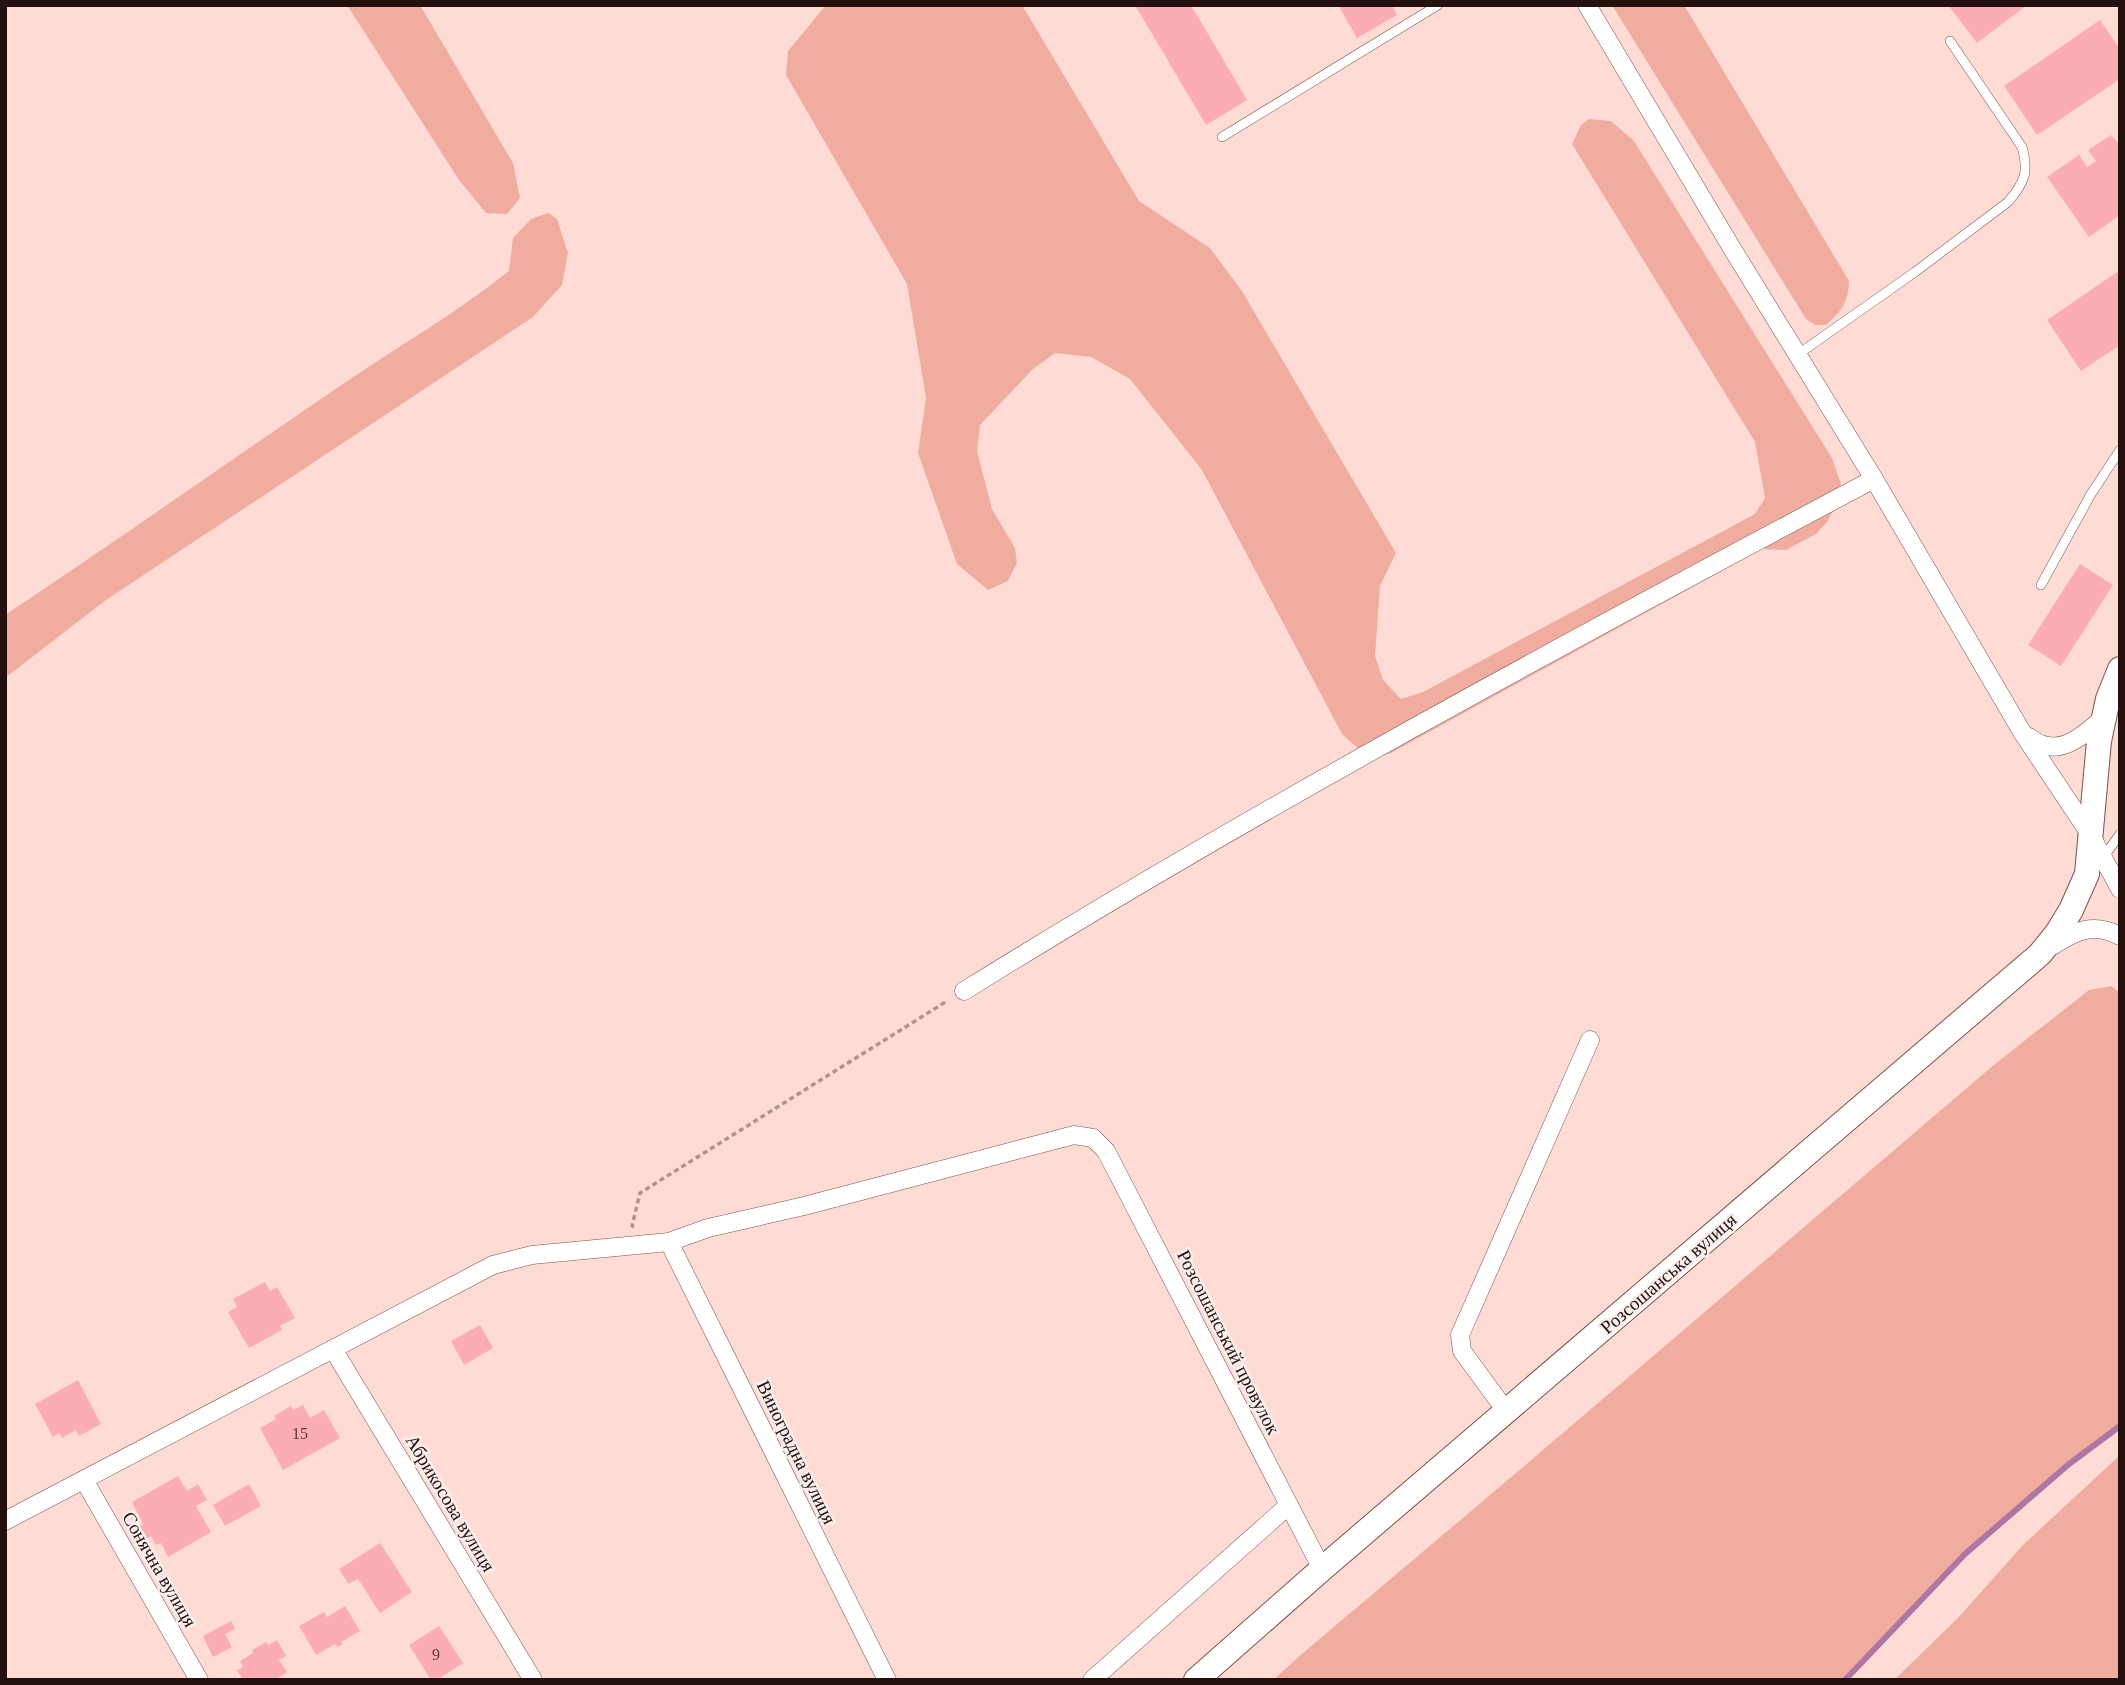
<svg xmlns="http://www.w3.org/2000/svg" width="2125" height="1685" viewBox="0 0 2125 1685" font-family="Georgia,serif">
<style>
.green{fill:#f0ad9f}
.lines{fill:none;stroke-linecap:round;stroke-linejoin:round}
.stream{stroke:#ae76a5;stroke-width:6}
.building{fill:#fcacb4}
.lane-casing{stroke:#7e5046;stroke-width:10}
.street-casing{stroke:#7e5046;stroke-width:19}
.secondary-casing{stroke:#7e5046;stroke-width:26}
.path{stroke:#b0938d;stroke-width:3.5;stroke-dasharray:5 3.5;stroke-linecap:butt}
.lane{stroke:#fff;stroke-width:9}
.street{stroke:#fff;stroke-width:18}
.secondary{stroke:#fff;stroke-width:24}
.labels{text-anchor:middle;stroke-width:5;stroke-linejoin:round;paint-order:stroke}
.number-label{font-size:16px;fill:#5a3837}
.street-label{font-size:19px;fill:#24110d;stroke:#fbefed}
</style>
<rect width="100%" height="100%" fill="#fedcd5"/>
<!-- green -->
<g class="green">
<path d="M347,5H420L513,163L520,198L507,214L486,213L459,180Z"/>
<path d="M826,5H1022L1139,201L1210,248L1242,291L1396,553L1380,586L1375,656L1383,680L1401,699L1423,692L1755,514L1765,498L1755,442L1572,144L1581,125L1589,119L1611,121L1634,141L1832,458L1841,484L1838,502L1827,522L1816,534L1786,550L1762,549L1389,754L1362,752L1342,734L1202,470L1130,379L1091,357L1055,353L1032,370L980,425L977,451L992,509L1015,548L1017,563L1008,581L988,590L957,564L918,453L926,398L907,284L786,75L788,51Z"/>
<path d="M1612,5H1684L1849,281C1848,304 1842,310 1826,325H1815L1806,319Z"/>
<path d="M548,213L557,219L568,253L562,285L533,317L106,600L5,678V615C116,541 224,465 334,390C392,350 454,315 509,271L513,238L531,219Z"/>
<path d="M2111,986L2120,993V1426L2069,1464L1965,1554L1845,1680H1273L1303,1653L1529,1462L1995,1064L2089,990Z"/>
<path d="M2120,1455V1680H1894L1957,1619L2023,1545Z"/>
</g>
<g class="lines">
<!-- stream -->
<path class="stream" d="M1845,1680L1965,1554L2069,1464L2120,1426"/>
</g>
<!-- building -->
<g class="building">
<path d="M1135,5H1191L1247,100L1206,125Z"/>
<path d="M1338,5H1392L1397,15L1357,38Z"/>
<path d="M1948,5H2027L1977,43Z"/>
<path d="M2100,20L2120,49V79L2037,135L2004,86Z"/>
<path d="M2111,135L2120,145V215L2089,237L2047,177L2079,155L2087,167L2096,161L2088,150Z"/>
<path d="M2120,270V345L2081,371L2047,320Z"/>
<path d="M2080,564L2113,585L2061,666L2028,645Z"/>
<path d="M265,1282L270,1291L277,1287L295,1318L280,1326L282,1330L249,1348L228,1312L237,1307L233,1299Z"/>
<path d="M480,1325L493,1348L464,1365L451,1341Z"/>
<path d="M78,1380L101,1424L79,1436L76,1430L62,1438L59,1433L53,1437L35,1404Z"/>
<path d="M303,1405L310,1418L324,1410L340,1438L283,1470L260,1428L276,1419L274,1416L291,1406L293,1410Z"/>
<path d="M178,1476L187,1491L198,1484L207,1500L196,1506L211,1532L168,1557L161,1543L156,1545L151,1536L146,1540L138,1527L143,1524L132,1502Z"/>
<path d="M249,1484L261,1506L225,1526L213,1505Z"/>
<path d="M380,1543L412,1592L380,1613L358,1579L348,1584L339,1569Z"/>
<path d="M345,1606L360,1631L341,1642L343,1644L337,1647L335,1644L316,1655L299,1626L324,1612L327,1617Z"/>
<path d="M231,1621L235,1629L225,1634L232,1647L213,1657L203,1636Z"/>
<path d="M439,1626L463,1663L437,1680H431L409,1645Z"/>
<path d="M277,1640L286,1656L279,1660L287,1672L275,1680H243L237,1670L243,1667L240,1661L253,1653L252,1650L266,1642L268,1645Z"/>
</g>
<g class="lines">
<defs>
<g id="lane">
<path d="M1222,137L1438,5"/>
<path d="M1797,355L1915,272L2008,202C2025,182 2029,172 2022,147L1950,41"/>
<path d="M2041,585L2091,494L2120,450"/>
<path d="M2103,858L2120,834"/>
</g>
<g id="street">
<path d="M1587,5L1733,250L1874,479L2022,732L2090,834L2120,889"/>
<path d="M2029,737C2057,760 2082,737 2104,717"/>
<path d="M2052,946C2075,931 2093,922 2120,936"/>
<path d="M964,991C1260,807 1567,642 1874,479"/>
<path d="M669,1242L887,1680"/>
<path d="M333,1349L533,1680"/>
<path d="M1506,1411L1462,1351L1460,1335L1590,1040"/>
<path d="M84,1480L199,1680"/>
<path d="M5,1521L493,1265L532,1255L669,1242L708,1228L804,1206L1074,1135L1093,1138L1106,1151L1322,1569"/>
<path d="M1092,1680L1289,1505"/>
</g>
<path id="secondary" d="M1196,1680L1322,1569L2040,954L2057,933L2071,910L2087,874L2099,741L2108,699L2120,669"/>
</defs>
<!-- lane casing -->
<use href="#lane" class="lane-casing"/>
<!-- street casing -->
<use href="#street" class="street-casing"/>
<!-- secondary casing -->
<use href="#secondary" class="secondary-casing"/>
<!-- path -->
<path class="path" d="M634,1227L632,1226L640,1193L947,1001"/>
<!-- lane -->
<use href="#lane" class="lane"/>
<!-- street -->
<use href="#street" class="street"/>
<!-- secondary -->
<use href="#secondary" class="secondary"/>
</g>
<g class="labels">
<!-- number labels -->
<g class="number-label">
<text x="300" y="1439">15</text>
<text x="436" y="1660">9</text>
</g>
<!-- street labels -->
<g class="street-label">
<text transform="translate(1668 1273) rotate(-41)" y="7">Розсошанська вулиця</text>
<text transform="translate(1229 1342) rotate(63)" y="7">Розсошанський провулок</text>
<text transform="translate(797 1452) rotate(64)" y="7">Виноградна вулиця</text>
<text transform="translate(451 1503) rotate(59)" y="7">Абрикосова вулиця</text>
<text transform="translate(160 1569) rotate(60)" y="7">Сонячна вулиця</text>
</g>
</g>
<!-- border -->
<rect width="2125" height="1685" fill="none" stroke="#24110d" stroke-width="14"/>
</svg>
